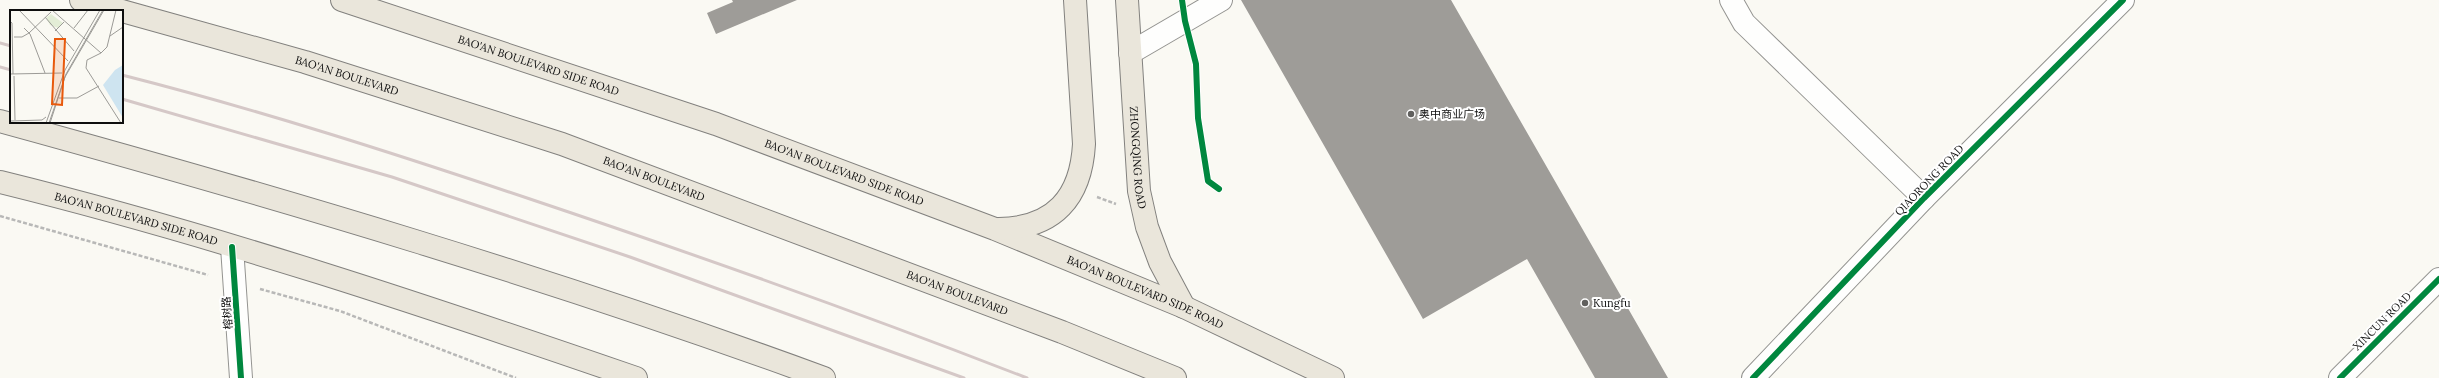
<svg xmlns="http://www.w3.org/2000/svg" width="2439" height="378" viewBox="0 0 2439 378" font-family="Lora,'Noto Sans SC',serif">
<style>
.building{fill:#9e9c98}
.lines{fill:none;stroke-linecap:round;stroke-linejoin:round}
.minor-casing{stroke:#949491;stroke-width:24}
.major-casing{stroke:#82817e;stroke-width:24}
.path{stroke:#b8b8b7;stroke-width:2.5;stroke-dasharray:4 2;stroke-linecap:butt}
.minor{stroke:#fefefd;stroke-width:22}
.major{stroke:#eae6db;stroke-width:22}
.rail{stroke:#d5c8c7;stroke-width:3}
.cycleway-casing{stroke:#fff;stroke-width:8}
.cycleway{stroke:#00873e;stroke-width:6}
.poi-dot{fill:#61605e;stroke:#fff;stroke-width:1.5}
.labels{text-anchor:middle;stroke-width:4;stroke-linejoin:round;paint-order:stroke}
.street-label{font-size:11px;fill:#0e0e0e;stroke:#fff}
.poi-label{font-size:11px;fill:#0e0e0e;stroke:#fff;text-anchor:start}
.inset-road{fill:none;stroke:#9c9b97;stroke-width:1}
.view{fill:#e8590c;fill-opacity:0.15;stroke:#e8590c;stroke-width:2}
.inset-edge{fill:none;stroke:#0e0e0e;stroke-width:2}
</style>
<rect width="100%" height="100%" fill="#faf9f3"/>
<!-- building -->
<g class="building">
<path d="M732,0H797L716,34L707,13L733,2Z"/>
<path d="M1241,0H1451L1668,378H1595L1527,259L1423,319Z"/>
</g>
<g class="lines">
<defs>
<g id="minor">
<path d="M1731,0L1744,23L1924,198"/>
<path d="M1130,53L1221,0"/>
<path d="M232,247L241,378"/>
<path d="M1753,378L1924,198L2123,0"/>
<path d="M2340,378L2439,279"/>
</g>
<g id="major">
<path d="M81,0L121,11"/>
<path id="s1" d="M342,0L716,124L995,229L1184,307L1333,378"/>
<path id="s2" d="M1127,0L1139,191L1147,227L1160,262L1184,307"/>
<path id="s3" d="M122,11L305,62L562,144L1062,332L1175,378"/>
<path d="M0,121C277,197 554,279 824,378"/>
<path id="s4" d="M0,182C215,235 427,306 636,378"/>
<path d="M999,229C1054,228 1081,198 1084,144L1075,0"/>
</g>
</defs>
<!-- minor casing -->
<use href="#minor" class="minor-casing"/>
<!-- major casing -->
<use href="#major" class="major-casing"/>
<!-- path -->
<g class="path">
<path d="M1097,197L1116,204"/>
<path d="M0,216L208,275"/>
<path d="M260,289L340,311L516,378"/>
</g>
<!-- minor -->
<use href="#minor" class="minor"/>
<!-- major -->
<use href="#major" class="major"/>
<!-- rail -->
<g class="rail">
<path d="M0,43L11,46"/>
<path d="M0,67L11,70"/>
<path d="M122,75C260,110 396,154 530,199C697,255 863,314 1027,378"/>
<path d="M122,99L392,177L630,257L964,378"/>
</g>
<defs>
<g id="cycleway">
<path d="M1182,0L1185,21L1196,64L1198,118L1208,181L1219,189"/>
<path d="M232,247L241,378"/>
<path d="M1753,378L1924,198L2123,0"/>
<path d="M2340,378L2439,279"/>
</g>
</defs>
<!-- cycleway casing -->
<use href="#cycleway" class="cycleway-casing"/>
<!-- cycleway -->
<use href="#cycleway" class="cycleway"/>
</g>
<!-- markers -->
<g class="poi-dot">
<circle cx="1411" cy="114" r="4"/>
<circle cx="1585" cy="303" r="4"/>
</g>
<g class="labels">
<!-- street labels -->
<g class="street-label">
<text dy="4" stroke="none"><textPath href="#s1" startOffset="207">BAO'AN BOULEVARD SIDE ROAD</textPath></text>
<text dy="4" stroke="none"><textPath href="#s3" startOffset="234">BAO'AN BOULEVARD</textPath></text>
<text dy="4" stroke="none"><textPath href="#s2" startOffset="158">ZHONGQING ROAD</textPath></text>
<text dy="4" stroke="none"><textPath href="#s1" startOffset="531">BAO'AN BOULEVARD SIDE ROAD</textPath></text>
<text dy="4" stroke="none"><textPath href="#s3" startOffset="558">BAO'AN BOULEVARD</textPath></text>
<text transform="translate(1929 180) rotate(-46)" y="4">QIAORONG ROAD</text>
<text dy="4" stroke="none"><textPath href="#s4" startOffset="141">BAO'AN BOULEVARD SIDE ROAD</textPath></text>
<text dy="4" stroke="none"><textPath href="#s1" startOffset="855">BAO'AN BOULEVARD SIDE ROAD</textPath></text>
<text dy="4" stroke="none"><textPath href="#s3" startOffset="882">BAO'AN BOULEVARD</textPath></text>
<text transform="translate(227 313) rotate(-94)" y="4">榕树路</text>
<text transform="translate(2382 321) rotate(-45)" y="4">XINCUN ROAD</text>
</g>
<!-- poi labels -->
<g class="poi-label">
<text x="1419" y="118">奥中商业广场</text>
<text x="1593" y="307">Kungfu</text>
</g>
</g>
<!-- overview -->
<g transform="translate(10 10)">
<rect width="113" height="113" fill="#faf9f3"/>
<path d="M41,4L53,13L48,18L40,15L36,8Z" fill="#e3edd6"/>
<path d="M113,55V108L93,75L105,60Z" fill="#cee4f0"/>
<path class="inset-road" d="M9,0L58,51M42,0L91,43L77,50L76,58L111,113M35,7L64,41M0,11L2,13L3,64M14,18L20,24L35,63M64,18L78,0M45,21L54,12M100,26L113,17M4,27H12L19,23L41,2M91,43L97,37L106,0M0,64L52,63M4,66L5,110M49,88H67L89,76M0,111L32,110L36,107M36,113L55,60L90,0M39,113L56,64L93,0M40,113L55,67L94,0"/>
<path class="view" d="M45,29H55L52,95L42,94Z"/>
<rect width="113" height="113" class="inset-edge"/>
</g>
</svg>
